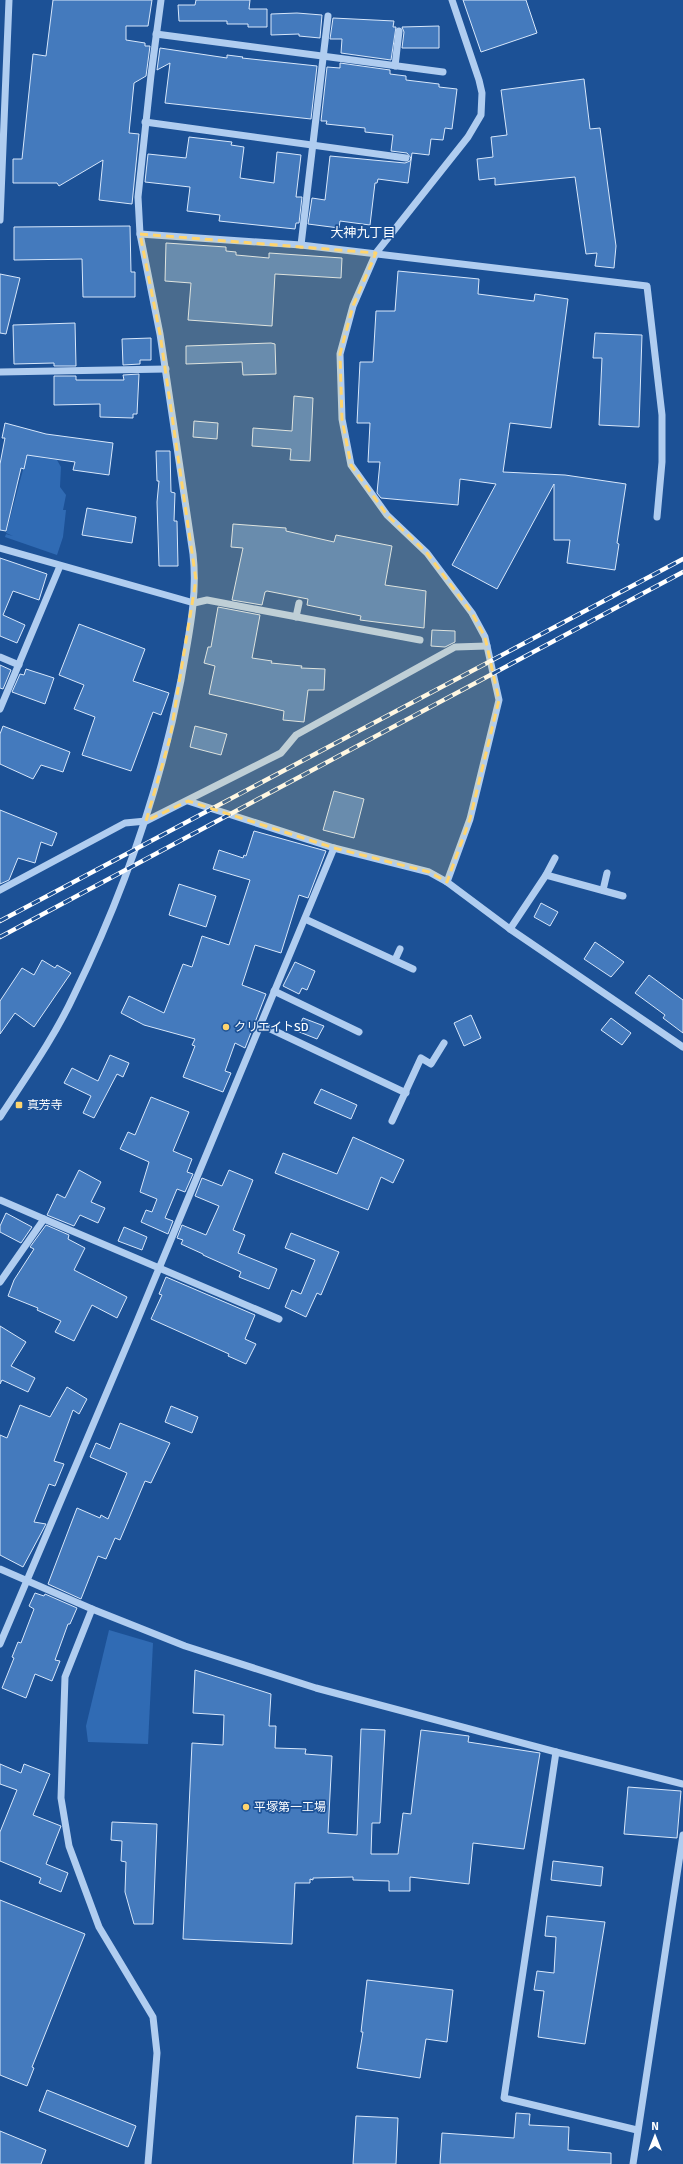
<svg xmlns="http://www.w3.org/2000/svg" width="683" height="2164" viewBox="0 0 683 2164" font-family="Signika,'Noto Sans JP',sans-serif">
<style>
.green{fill:#306bb4}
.building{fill:#447abd;stroke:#d7e7fb}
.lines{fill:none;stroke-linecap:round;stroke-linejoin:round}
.minor{stroke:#b0cdf0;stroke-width:7}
.rail-casing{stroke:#fff;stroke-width:4.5}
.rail{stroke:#1c5196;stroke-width:3;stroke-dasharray:9;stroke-linecap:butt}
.marked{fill:#ffd56e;fill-opacity:0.2;stroke:#ffd56e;stroke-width:3;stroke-dasharray:8 5;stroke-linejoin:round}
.poi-dot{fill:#ffd56e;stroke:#1c5196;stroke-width:1.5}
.labels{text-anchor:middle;stroke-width:3.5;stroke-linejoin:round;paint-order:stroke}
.poi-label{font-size:12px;fill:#fff;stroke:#1c5196;text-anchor:start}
.neighbourhood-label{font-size:13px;fill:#fff;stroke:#1c5196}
</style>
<rect width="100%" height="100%" fill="#1c5196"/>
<!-- green -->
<g class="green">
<path d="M28,451L43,454V458L57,460L61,467L60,487L66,495L63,510H66L63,537L57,555L5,537L6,534L13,536L6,533Z"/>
<path d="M109,1630L153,1643L148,1744L88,1742L86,1726Z"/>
</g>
<!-- building -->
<g class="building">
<path d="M53,0H152L148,26H126V40L145,43V46H150L146,76L134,83L129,133L139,134L132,204L99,200L103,160L59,186L57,183H13V159H22L33,54L46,56Z"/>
<path d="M196,0H250L249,9H267V27H248V24H227V21H179L178,5H195Z"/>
<path d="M463,0H526L537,33L481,52Z"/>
<path d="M297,13L322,15L320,38L299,36V34L271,35V14Z"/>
<path d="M333,18L394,21L393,27H396L391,60L341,53L342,39H330Z"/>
<path d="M439,26V48H402L404,32L402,27Z"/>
<path d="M160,48L227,58V55L243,57L242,58L317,66L311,119L165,103L170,63L157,70Z"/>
<path d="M340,63L390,70V74L406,76V80L439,84V87L457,89L452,129L445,128L443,140L431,139L429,155L412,153L408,183L378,179L377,183H375L370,225L340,221L339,228L308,224L312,198L325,200L330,156L405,163L410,161L411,158L407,153L391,151L393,135L365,132V128L326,124L327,121H321L327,67L340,68Z"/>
<path d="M584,79L590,129L600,128L616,246L614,268L595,266L597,253L586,254L575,177L495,185V178L479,180L477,159L493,157L491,137L507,135L501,90Z"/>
<path d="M189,137L232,142L231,145L244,147L240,178L274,183L277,152L301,155L296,197H302L299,223H296L295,229L219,221L220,215L187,211L190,187L145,182L148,154L186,158Z"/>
<path d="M130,226L131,272H135V297H83L82,259L14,260V227Z"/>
<path d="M166,243L226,247V251L236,252V255L269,258V253L342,258L341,278L275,274L272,326L188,320L191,283L165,281Z"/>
<path d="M398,271L479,279L478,294L534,301L535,294L568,299L551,428L510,423L503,472L565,475L626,484L617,543L619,544L615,570L567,563L570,540H554V484L497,589L452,565L496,484L460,479L458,505L381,498L377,493L380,462H368L370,423H357L360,362H373L376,311H395Z"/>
<path d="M0,274L20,278L6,334L0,333Z"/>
<path d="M75,323L76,366H54V363L14,364L13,325Z"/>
<path d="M595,333L642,335L639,427L599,425L602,358H593Z"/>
<path d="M151,338V360H140V364L123,365L122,339Z"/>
<path d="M271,343L275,344L276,374L243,375L242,362L186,364V346Z"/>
<path d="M139,374L137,414H133V418L100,417V404L54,405V376H76V380H124L123,375Z"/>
<path d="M294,396L313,398L310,461L290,460L291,449L252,446L253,428L292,431Z"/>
<path d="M194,421L218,423L217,439L193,437Z"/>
<path d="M5,423L46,434L113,443L109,475L73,470L75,462L27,455L24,469L21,468L6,531L0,530V464L5,438H2Z"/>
<path d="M156,451H170L171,492L175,493L174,521H177L178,566H159L157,502L159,481H157Z"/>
<path d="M87,508L136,517L132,543L82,535Z"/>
<path d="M233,524L286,528V531L334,542L336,535L392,546L385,585L426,591L424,628L360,620L361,616L307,605L308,599L267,591L265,592L262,605L232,600L243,548L231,547Z"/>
<path d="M0,558L47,574L39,600L13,591L3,615L25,625L17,643L0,636Z"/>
<path d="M218,607L260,615L252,658L272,661L271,663L302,666L301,668L325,669L324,690H308L304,722L283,720L284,711L209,694L215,666L204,663L208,647H211Z"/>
<path d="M79,624L145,649L133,681L169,693L161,715L153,712L131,771L82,755L95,717L74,709L84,685L59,675Z"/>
<path d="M432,630L455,631V642L445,647L431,646Z"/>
<path d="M0,665L11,670L3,689L0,688Z"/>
<path d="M26,669L54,678L45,704L12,692L20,674L24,675Z"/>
<path d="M3,726L70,752L63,772L41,765L33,779L0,764V734Z"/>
<path d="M195,726L227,734L221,755L190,747Z"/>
<path d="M334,791L364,799L354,838L323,830Z"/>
<path d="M0,810L57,833L52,846L41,842L35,863L18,858L9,880L0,884Z"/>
<path d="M254,831L326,851L308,898L299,895L281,953L255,945L242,985L266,994L245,1048L235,1043L225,1071L231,1073L223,1092L183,1077L195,1046L192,1045L195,1039L144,1025L121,1013L129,996L164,1013L183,964L192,967L202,936L229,945L250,880L213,869L219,850L243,858L244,855L246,856Z"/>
<path d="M179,884L216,896L206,927L169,915Z"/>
<path d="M541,903L558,912L550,926L534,917Z"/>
<path d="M595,942L624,962L611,977L584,959Z"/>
<path d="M42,960L55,968L57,965L71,973L34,1027L15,1013L0,1034V1001L22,968L34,975Z"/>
<path d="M295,962L315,971L307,990L302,988L299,994L283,986Z"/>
<path d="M649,975L683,1000V1033L663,1018L665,1015L635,993Z"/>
<path d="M471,1015L481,1038L464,1046L454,1023Z"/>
<path d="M303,1018L324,1026L317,1039L297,1031Z"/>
<path d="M611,1018L631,1033L622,1045L601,1030Z"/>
<path d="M110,1055L129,1063L123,1077L117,1074L94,1118L83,1113L91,1096L64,1083L72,1068L98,1081Z"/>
<path d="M321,1089L357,1105L351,1119L314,1103Z"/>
<path d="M151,1097L189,1112L173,1151L192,1159L187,1172L193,1174L185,1192L177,1189L165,1218L173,1221L168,1234L141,1222L146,1210L152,1212L157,1199L140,1192L149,1162L120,1149L128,1132L135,1135Z"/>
<path d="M353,1137L404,1160L393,1183L381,1177L368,1210L275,1173L283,1153L337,1174Z"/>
<path d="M79,1170L101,1182L91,1202L105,1208L98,1223L80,1215L74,1226L47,1215L57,1194L65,1198Z"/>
<path d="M229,1170L253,1180L233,1230L245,1235L238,1253L277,1269L269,1289L239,1277L241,1272L203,1255V1254L181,1244L183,1240L177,1238L182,1225L206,1235L219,1206L195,1196L202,1178L222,1186Z"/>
<path d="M6,1213L32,1227L21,1243L0,1232V1226Z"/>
<path d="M46,1225L69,1235L68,1239L85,1248L74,1270L127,1297L117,1318L92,1305L74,1341L55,1332L61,1321L37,1310L38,1308L8,1296L14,1280L34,1249L30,1247Z"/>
<path d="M124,1227L147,1237L142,1250L118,1241Z"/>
<path d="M291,1233L339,1252L321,1295L317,1293L306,1317L285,1307L292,1290L301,1294L315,1260L285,1248Z"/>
<path d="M166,1277L255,1315L245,1339L256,1344L246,1364L228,1356L229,1354L151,1319L162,1295L159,1294Z"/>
<path d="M0,1326L26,1342L11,1366L35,1378L28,1392L2,1380L0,1384Z"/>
<path d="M67,1387L87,1399L79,1414L73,1410L54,1461L64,1464L55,1486L49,1484L34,1522L46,1524L23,1567L0,1555V1435L7,1438L20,1405L50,1417Z"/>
<path d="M171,1406L198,1417L192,1433L165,1422Z"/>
<path d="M120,1423L170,1443L151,1483L145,1481L120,1540L115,1538L106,1559L98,1556L81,1599L48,1584L77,1508L100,1518L101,1515L108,1519L127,1473L90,1457L96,1443L110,1449Z"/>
<path d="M35,1593L44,1596L45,1594L77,1608L70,1624H68L55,1660L60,1661L52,1681L35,1674L26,1698L2,1688L14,1658L12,1657L18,1642L21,1643L34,1609L29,1606Z"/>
<path d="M195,1670L271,1694L269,1726H276L275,1748L306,1749L305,1754L332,1756L328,1833L357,1835L361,1729L385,1730L380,1823H372L371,1854H398L403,1813L411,1814L421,1730L469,1736L468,1742L540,1753L524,1849L473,1843L469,1884L410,1877V1891H389V1881L353,1880V1877L313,1878V1880L310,1879V1883H295L292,1944L183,1939L192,1743L223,1745L224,1715L193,1713Z"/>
<path d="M0,1764L21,1773L24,1764L50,1774L33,1815L61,1826L46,1864L68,1873L61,1892L39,1883L41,1878L0,1861V1832L17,1790L0,1784Z"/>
<path d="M628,1787L681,1791L677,1838L624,1834Z"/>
<path d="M112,1822L157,1824L153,1924H134L125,1892L126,1862L121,1861L122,1841L111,1840Z"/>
<path d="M553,1861L603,1867L601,1886L551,1880Z"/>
<path d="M0,1900L85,1934L32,2067L34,2068L27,2086L0,2075Z"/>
<path d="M547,1916L605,1922L585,2044L538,2037L544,1991L534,1990L537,1971L554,1973L556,1937L545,1936Z"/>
<path d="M367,1980L453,1990L447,2042L426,2039L420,2078L357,2068L363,2032H361Z"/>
<path d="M47,2090L136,2126L128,2147L39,2111Z"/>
<path d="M516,2113L530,2114L529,2125L569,2127L568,2150L611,2153V2164H440L442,2133L514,2138Z"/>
<path d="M356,2116L398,2118L396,2164H353Z"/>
<path d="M0,2131L46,2150L41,2164H0Z"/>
</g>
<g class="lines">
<!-- minor -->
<g class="minor">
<path d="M156,34L443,72"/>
<path d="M395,66L399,31"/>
<path d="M145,122L406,158"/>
<path d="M0,220L9,0"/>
<path d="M140,234L301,245L647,286L662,415V462L657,517"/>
<path d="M301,245L328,16"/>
<path d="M0,372L166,369"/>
<path d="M0,548L194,603L207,600L420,640"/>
<path d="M296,617L299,603"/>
<path d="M0,657L19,665"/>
<path d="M0,709L60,566"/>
<path d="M188,801L334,848L429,872L447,882L470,819L499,700L485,637L472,613L427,553L387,515L351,465L342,419L340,354L353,306L376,253L468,137L481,115L482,93L479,80L452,0"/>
<path d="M546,875L555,858"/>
<path d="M447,882L510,929L683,1047"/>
<path d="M0,890L125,823L146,821L281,753L296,735L455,647L487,646"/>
<path d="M603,890L607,873"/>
<path d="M305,919L413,969"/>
<path d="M510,929L546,875L623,896"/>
<path d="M395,960L400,949"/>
<path d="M274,991L359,1032"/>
<path d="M260,1024L406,1093"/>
<path d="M0,1117C26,1077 54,1038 74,995C123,895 160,789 181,680C188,638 198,597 193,554L160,334L140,234L138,197L151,75L161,0"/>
<path d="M392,1121L421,1058L431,1064L444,1043"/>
<path d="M0,1200L44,1219L0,1282"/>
<path d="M44,1219L279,1319"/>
<path d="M0,1569L92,1609L65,1677L61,1798L69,1846L99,1927L153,2017L157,2053L148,2164"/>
<path d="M92,1609L185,1646L316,1688L556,1752"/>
<path d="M0,1644L135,1326L334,848"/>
<path d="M637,2130L504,2098L556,1752L683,1784"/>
<path d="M633,2164L683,1835"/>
</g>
<defs>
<g id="rail">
<path d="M0,921L683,559"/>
<path d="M0,937L683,572"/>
</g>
</defs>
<!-- rail casing -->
<use href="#rail" class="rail-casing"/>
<!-- rail -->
<use href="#rail" class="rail"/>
</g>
<!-- marked area -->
<path class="marked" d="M140,234L376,253L353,306L340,354L342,419L351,465L387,515L427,553L472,613L485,637L499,700L470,819L447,882L429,872L334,848L188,801L146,821L170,738L196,580L160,334Z"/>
<!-- markers -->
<g class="poi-dot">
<circle cx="226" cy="1027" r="4"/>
<rect x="15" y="1101" width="8" height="8" rx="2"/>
<circle cx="246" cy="1807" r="4"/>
</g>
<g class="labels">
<!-- poi labels -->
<g class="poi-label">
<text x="234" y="1031">クリエイトSD</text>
<text x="27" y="1109">真芳寺</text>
<text x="254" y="1811">平塚第一工場</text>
</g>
<!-- neighbourhood labels -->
<g class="neighbourhood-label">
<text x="363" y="237">大神九丁目</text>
</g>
</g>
<!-- north arrow -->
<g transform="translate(655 2136)" stroke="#1c5196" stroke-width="3" paint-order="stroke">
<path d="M0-3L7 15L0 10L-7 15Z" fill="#ffffff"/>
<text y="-6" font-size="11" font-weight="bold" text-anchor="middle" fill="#ffffff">N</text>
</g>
</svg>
